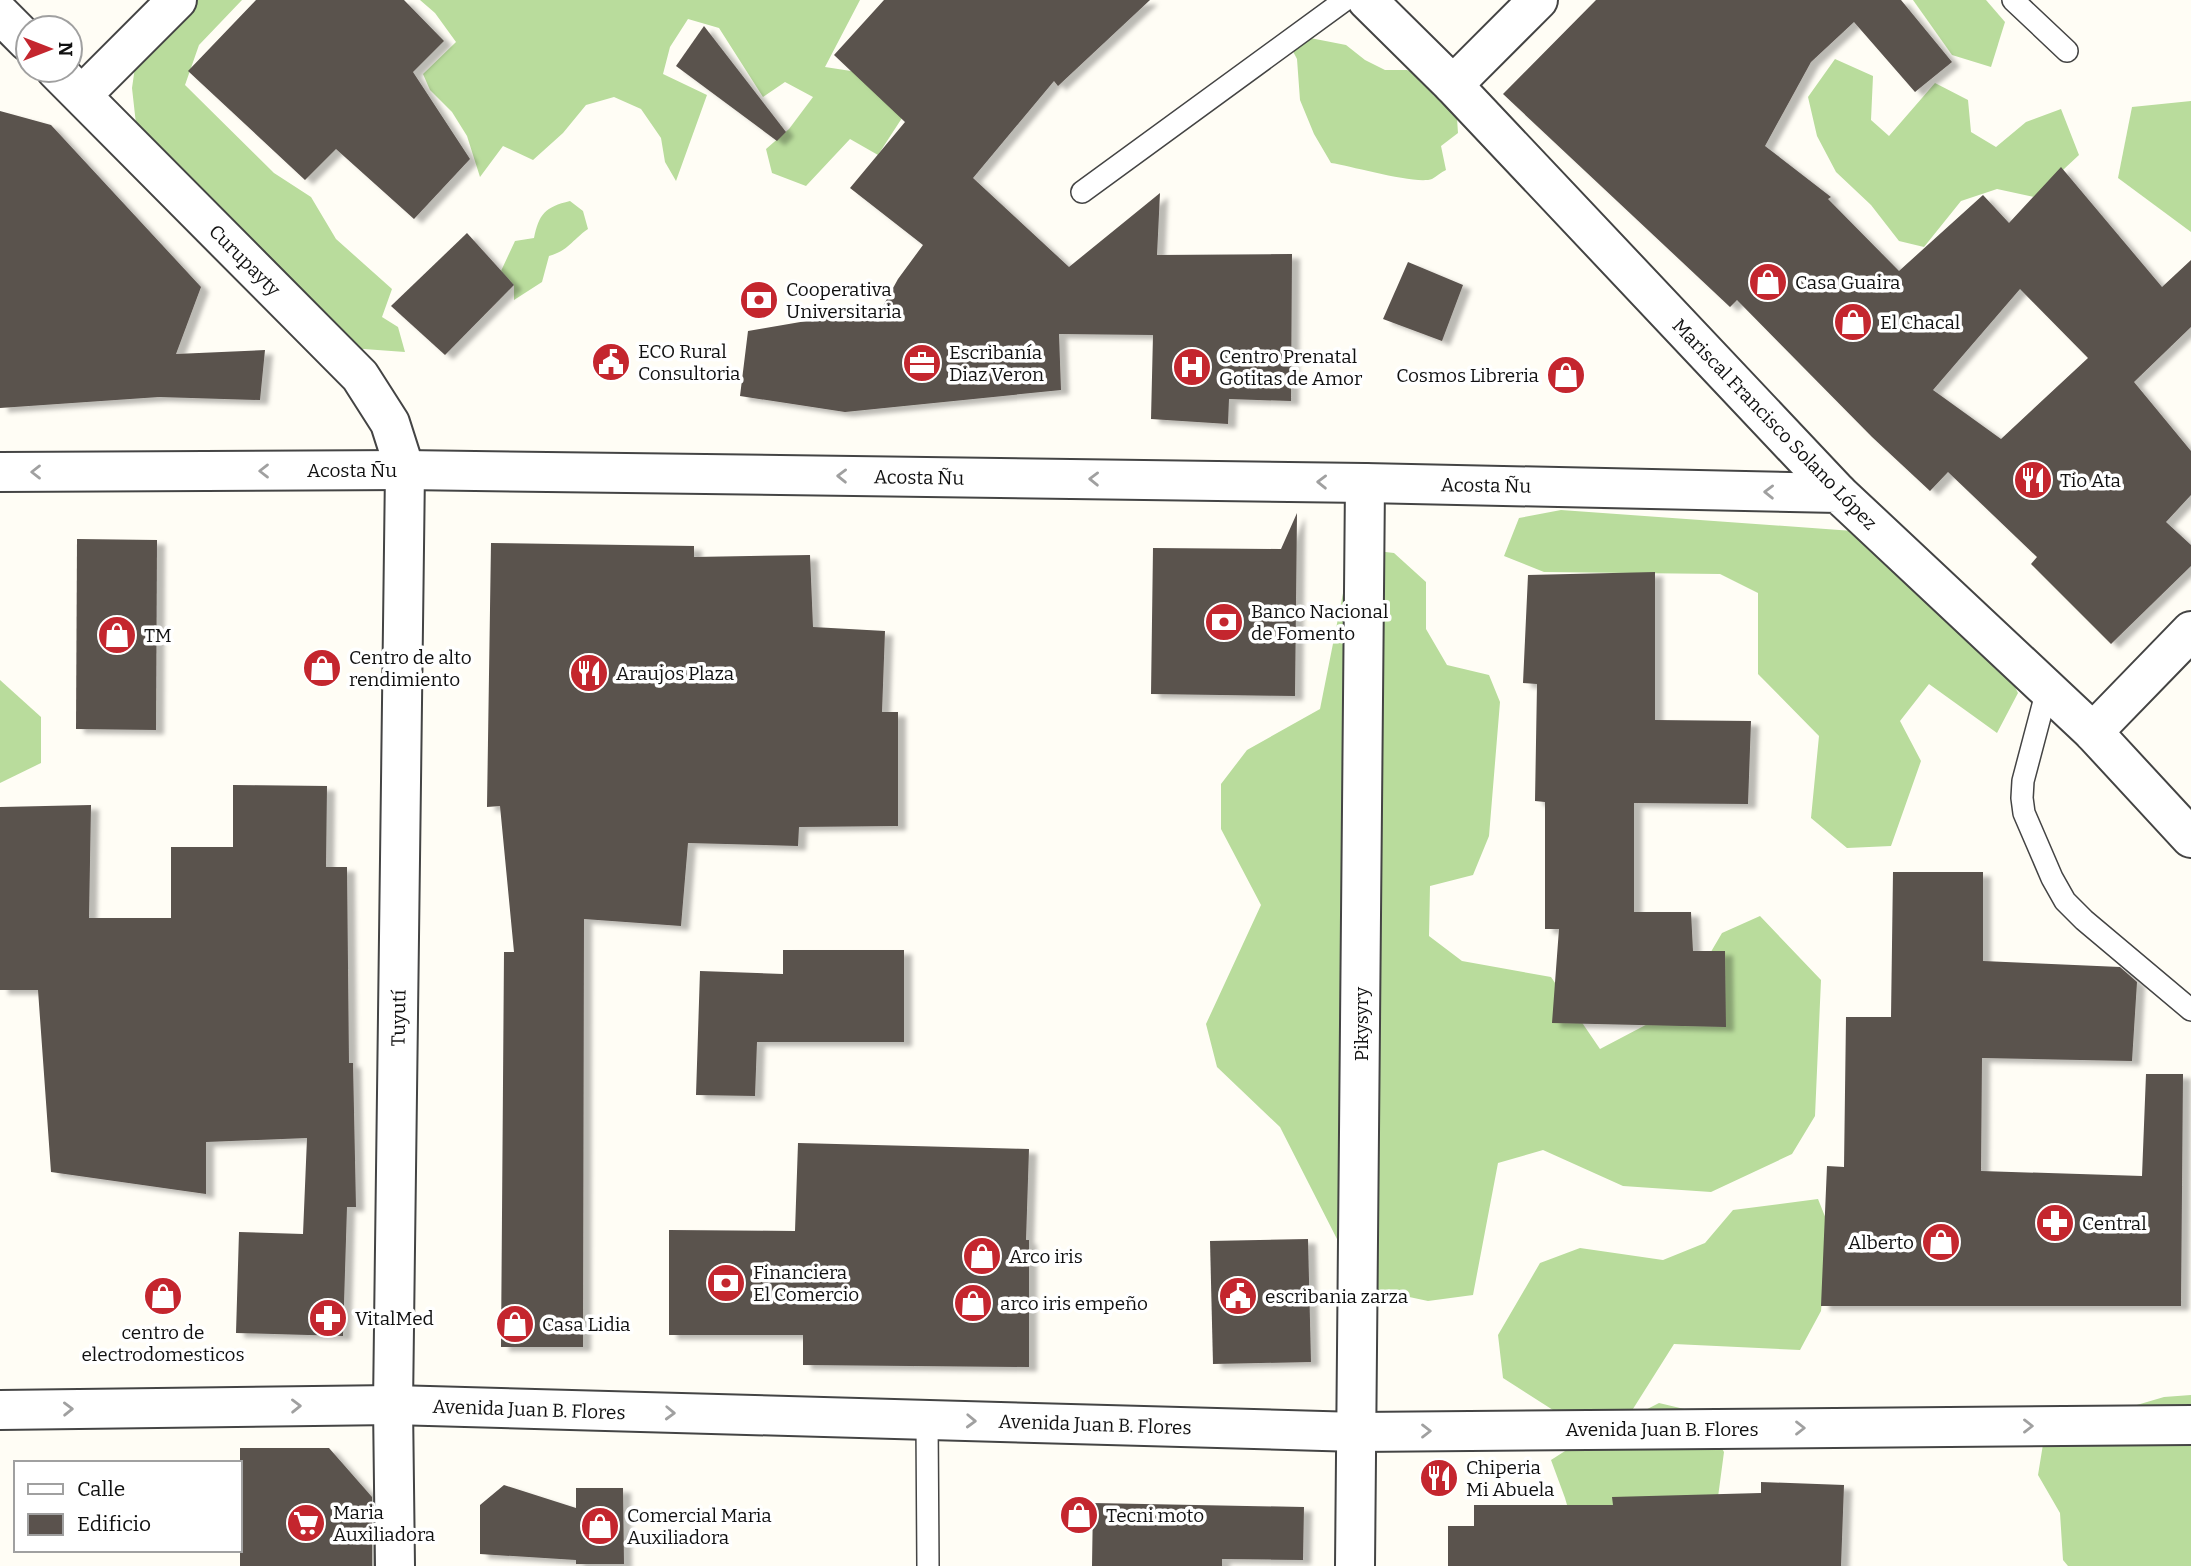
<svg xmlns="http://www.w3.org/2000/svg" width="2191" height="1566" viewBox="0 0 2191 1566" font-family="Bitter,serif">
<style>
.forest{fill:#b9dc9c}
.building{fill:#5a524d;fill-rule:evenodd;filter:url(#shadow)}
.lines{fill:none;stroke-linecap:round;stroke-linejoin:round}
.service-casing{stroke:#444;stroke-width:24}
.minor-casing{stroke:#444;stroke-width:42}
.tertiary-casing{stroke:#444;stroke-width:42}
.service{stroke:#fff;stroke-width:21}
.minor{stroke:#fff;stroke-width:38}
.tertiary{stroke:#fff;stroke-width:38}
.oneway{stroke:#a0a0a0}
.labels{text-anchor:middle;stroke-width:7;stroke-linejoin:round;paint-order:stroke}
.street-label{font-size:19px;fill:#111;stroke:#fff}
.poi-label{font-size:19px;fill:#111;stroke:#fff;text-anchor:start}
</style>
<defs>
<filter id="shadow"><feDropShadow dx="8" dy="4.5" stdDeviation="2" flood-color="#0004"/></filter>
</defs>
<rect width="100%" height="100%" fill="#fffdf5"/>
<!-- forest -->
<g class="forest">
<path d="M194,0H242L199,45L185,85L274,173L311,197L336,239L392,289L382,317L398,327L405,352L350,348L136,124L132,88L135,67Z"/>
<path d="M420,0H860L825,67L851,71L913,101L878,155L850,139L806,186L772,173L766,149L789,129L813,97L785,82L763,97L719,28L688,19L670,47L663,74L707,95L676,181L665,162L661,138L641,109L614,97L586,105L563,133L533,160L503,146L480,177L467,136L452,112L430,90L423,74L456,42L435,13Z"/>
<path d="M1913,0H1986L2005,22L1991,67L1952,55Z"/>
<path d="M1300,36L1346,45L1365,60L1385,70H1407L1423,78L1434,96L1456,104L1458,133L1441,146L1446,170C1441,172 1436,177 1432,179C1416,185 1352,166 1331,163L1314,134L1300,100L1297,59L1287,40Z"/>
<path d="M1835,59L1873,76L1871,120L1889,136L1935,83L1968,100L1971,132L1996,147L2026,122L2061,109L2079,155L2034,197L1997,189L1961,201L1924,247L1899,241L1871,205L1836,172L1817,136L1808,97Z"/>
<path d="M2191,101V232L2118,178L2132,107Z"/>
<path d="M570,201L583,211L588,229C572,240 568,251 549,256L542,282L514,300V285L501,271L515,241L534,238C539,214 545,207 570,201Z"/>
<path d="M1561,510L1853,531L1978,614L2018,693L1997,733L1929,684L1900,721L1921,761L1891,846L1847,848L1811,818L1819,736L1758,674V593L1720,574L1544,572L1504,556L1519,518Z"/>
<path d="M1352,548L1394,553L1426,582V629L1447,665L1489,675L1500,702L1489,836L1473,875L1430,886L1429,936L1462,961L1551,977L1600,1049L1678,1008L1722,933L1760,916L1821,980L1815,1116L1792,1154L1711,1192L1623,1186L1543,1150L1498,1163L1473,1295L1428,1301L1339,1282L1338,1241L1280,1127L1217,1067L1206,1024L1261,905L1221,829V784L1247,750L1320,709Z"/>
<path d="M0,680L41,717V763L0,783Z"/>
<path d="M1818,1199L1828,1224L1821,1311L1800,1350L1674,1344L1626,1420L1659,1403L1701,1413L1724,1452L1718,1497L1578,1543L1565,1498L1551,1460L1587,1437L1578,1426L1503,1378L1498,1335L1540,1263L1580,1248L1663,1260L1705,1243L1733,1210Z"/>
<path d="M2191,1395V1566H2068L2063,1560L2060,1513L2038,1475L2045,1432L2164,1397Z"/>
</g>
<!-- building -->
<g class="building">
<path d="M256,0H404L444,41L413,72L470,159L414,219L336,149L305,180L188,71Z"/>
<path d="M884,0H1150L1058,86L1054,81L973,178L1069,267L1160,193L1157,255L1292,254L1291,401L1229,399L1228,424L1151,419L1153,335L1059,334L1061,390L845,412L740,396L748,331L882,308L898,279L923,245L850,188L905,122L834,55Z"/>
<path d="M1596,0H1901L1952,62L1915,92L1854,22L1811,62L1765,146L1831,197L1828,199L1899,271L1983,195L2009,223L2061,167L2162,287L2191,260V327L2134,382L2191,451V495L2166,522L2191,545V566L2111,644L2031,564L2037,557L1948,472L1930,491L1872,437L1737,300L1730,307L1503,94ZM2020,289L2088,358L2001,439L1933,390Z"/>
<path d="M704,26L786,132L777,141L676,66Z"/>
<path d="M0,111L51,125L201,287L176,354L265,350L260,400L159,397L0,408Z"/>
<path d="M467,233L514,285L445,355L391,306Z"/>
<path d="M1408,262L1463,285L1442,341L1383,319Z"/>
<path d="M1297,513L1295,696L1151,694L1153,548L1281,549Z"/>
<path d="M77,539L157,540L156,730L76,729Z"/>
<path d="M491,543L694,546V557L810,555L813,627L885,631L882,712H898V826L799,827L798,846L688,843L681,926L584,919L583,1347H501L504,952H514L500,806L487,807Z"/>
<path d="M1655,572V720L1751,721L1748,804L1634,803V912H1691L1693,951H1725L1726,1027L1552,1023L1559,929H1545V802L1535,801L1537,684L1523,683L1528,575Z"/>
<path d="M233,785L327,786L326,867H347L349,1063H353L356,1207H347L343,1336L236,1333L239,1232L303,1234L307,1138L206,1142V1194L51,1172L38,990H0V807L91,805L89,918H171V847H233Z"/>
<path d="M1893,872H1983V961L2120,967L2137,982L2132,1061L1982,1058L1981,1171L2142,1176L2146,1074H2183L2181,1306H1821L1827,1166L1844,1167L1846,1017H1891Z"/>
<path d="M783,950H904V1042H757L755,1096L696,1095L700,971L783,974Z"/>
<path d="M798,1143L1029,1149L1026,1240H1029V1367L803,1365V1335H669V1230L795,1231Z"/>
<path d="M1308,1239L1311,1362L1213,1364L1210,1241Z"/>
<path d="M240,1448H329L372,1497V1566H240Z"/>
<path d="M1761,1482L1844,1485L1841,1566H1448V1526H1474V1505H1613L1612,1497L1761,1493Z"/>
<path d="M504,1485L576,1508V1488H623L624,1564H576V1560L480,1554V1505Z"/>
<path d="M1093,1503L1304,1507L1303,1560L1222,1559V1566H1092Z"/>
</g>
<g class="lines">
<defs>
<g id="service">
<path d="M2013,0L2067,51"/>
<path d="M1082,192L1345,0"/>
<path d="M2047,690L2023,781L2022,798L2024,813L2052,878L2065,901L2084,920L2191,1010"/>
<path d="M927,1420L928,1566"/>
</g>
<g id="minor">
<path d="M1367,0L1453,85L1838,493"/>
<path d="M0,14L28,42"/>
<path d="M56,70L360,376L390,423L405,470L393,1405L395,1566"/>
<path d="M1453,85L1538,0"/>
<path d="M82,95L177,0"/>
<path d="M2093,732L2191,631"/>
<path d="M1355,1566L1365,483"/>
</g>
<g id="tertiary">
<path d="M0,472L405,470L1365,483L1838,493L2093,732L2191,838"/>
<path d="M0,1410L393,1405L1358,1432L2191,1425"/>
</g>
</defs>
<!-- service casing -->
<use href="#service" class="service-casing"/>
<!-- minor casing -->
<use href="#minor" class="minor-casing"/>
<!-- tertiary casing -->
<use href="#tertiary" class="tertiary-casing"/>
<!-- service -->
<use href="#service" class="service"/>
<!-- minor -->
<use href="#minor" class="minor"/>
<!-- tertiary -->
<use href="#tertiary" class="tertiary"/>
</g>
<!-- one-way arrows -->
<defs><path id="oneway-chevron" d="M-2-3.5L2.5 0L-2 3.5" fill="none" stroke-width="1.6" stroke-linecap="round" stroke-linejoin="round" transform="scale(1.75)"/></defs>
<g class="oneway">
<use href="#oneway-chevron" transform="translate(264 471) rotate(180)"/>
<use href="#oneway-chevron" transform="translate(36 472) rotate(180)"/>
<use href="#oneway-chevron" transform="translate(842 476) rotate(-179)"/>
<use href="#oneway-chevron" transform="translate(1094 479) rotate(-179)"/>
<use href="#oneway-chevron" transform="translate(1322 482) rotate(-179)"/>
<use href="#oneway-chevron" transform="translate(1769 492) rotate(-179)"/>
<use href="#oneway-chevron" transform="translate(296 1406) rotate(-1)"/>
<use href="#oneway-chevron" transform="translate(68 1409) rotate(-1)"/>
<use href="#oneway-chevron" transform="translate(670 1413) rotate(2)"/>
<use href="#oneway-chevron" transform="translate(971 1421) rotate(2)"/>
<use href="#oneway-chevron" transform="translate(2028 1426)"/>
<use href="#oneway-chevron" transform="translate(1800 1428)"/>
<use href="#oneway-chevron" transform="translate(1426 1431)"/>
</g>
<!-- icons -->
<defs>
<symbol id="shop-disc" viewBox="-11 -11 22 22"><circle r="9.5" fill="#c4262e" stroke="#fff"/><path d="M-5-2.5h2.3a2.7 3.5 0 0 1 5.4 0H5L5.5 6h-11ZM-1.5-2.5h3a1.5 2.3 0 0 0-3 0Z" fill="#fff"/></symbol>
<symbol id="bank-disc" viewBox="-11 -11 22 22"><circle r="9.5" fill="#c4262e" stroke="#fff"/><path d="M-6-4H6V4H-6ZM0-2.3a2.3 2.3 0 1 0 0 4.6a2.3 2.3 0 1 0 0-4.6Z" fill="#fff"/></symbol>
<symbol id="civic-disc" viewBox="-11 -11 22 22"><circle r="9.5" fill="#c4262e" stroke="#fff"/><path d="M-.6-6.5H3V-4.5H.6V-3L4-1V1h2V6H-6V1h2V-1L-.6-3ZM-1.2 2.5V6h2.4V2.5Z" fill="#fff"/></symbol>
<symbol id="office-disc" viewBox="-11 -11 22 22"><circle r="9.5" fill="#c4262e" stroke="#fff"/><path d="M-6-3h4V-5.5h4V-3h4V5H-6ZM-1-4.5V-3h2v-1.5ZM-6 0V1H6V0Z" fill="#fff"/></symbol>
<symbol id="hospital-disc" viewBox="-11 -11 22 22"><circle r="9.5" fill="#c4262e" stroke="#fff"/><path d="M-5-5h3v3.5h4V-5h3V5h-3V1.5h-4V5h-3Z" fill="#fff"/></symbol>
<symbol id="restaurant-disc" viewBox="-11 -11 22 22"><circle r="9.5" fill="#c4262e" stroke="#fff"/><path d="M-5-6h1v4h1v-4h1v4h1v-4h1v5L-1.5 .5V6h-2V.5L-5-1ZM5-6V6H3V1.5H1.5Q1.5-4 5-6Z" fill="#fff"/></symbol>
<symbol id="pharmacy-disc" viewBox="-11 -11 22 22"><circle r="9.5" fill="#c4262e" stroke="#fff"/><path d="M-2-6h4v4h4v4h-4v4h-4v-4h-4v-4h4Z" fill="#fff"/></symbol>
<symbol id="supermarket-disc" viewBox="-11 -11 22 22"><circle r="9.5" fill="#c4262e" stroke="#fff"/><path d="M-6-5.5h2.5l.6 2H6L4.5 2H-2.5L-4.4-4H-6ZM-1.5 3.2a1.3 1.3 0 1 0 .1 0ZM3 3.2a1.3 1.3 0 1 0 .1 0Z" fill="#fff"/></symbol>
</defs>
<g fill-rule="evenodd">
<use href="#shop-disc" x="1746" y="260" width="44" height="44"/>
<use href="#bank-disc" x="737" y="278" width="44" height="44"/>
<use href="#shop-disc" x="1831" y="300" width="44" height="44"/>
<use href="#civic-disc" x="589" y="340" width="44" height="44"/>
<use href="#office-disc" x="900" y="341" width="44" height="44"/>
<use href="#hospital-disc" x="1170" y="345" width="44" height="44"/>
<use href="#shop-disc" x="1544" y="353" width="44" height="44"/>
<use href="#restaurant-disc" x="2011" y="458" width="44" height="44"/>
<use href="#bank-disc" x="1202" y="600" width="44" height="44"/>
<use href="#shop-disc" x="95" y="613" width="44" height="44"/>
<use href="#shop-disc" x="300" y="646" width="44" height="44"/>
<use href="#restaurant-disc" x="567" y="651" width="44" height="44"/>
<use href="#pharmacy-disc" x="2033" y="1201" width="44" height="44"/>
<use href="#shop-disc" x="1919" y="1220" width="44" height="44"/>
<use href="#shop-disc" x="960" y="1234" width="44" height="44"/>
<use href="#bank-disc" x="704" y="1261" width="44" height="44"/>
<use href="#shop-disc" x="141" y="1274" width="44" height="44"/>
<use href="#civic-disc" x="1216" y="1274" width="44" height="44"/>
<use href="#shop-disc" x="951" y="1281" width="44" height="44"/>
<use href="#pharmacy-disc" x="306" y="1296" width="44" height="44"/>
<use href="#shop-disc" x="493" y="1302" width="44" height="44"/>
<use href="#restaurant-disc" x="1417" y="1456" width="44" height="44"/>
<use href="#shop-disc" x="1057" y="1493" width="44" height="44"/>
<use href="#supermarket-disc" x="284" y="1501" width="44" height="44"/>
<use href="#shop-disc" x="578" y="1504" width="44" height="44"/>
</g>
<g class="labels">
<!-- street labels -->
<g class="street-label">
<text transform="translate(245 260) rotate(45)" y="7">Curupayty</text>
<text transform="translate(1775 424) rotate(46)" y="7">Mariscal Francisco Solano López</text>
<text x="352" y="477">Acosta Ñu</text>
<text transform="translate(919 477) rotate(1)" y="7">Acosta Ñu</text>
<text transform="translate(1486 485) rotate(1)" y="7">Acosta Ñu</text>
<text transform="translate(398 1018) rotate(-89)" y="7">Tuyutí</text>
<text transform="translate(1361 1024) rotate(-90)" y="7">Pikysyry</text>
<text transform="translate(529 1409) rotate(2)" y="7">Avenida Juan B. Flores</text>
<text transform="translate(1095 1424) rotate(2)" y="7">Avenida Juan B. Flores</text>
<text x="1662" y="1436">Avenida Juan B. Flores</text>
</g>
<!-- poi labels -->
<g class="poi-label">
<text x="1795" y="289">Casa Guaira</text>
<text x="786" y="296">Cooperativa<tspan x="786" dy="22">Universitaria</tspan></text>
<text x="1880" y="329">El Chacal</text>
<text x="638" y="358">ECO Rural<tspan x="638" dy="22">Consultoria</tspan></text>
<text x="949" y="359">Escribanía<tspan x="949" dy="22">Diaz Veron</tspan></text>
<text x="1219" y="363">Centro Prenatal<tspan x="1219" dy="22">Gotitas de Amor</tspan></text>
<text x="1539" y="382" text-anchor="end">Cosmos Libreria</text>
<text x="2060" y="487">Tio Ata</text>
<text x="1251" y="618">Banco Nacional<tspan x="1251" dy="22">de Fomento</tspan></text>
<text x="144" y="642">TM</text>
<text x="349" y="664">Centro de alto<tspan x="349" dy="22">rendimiento</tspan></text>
<text x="616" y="680">Araujos Plaza</text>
<text x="2082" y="1230">Central</text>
<text x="1914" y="1249" text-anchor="end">Alberto</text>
<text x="1009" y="1263">Arco iris</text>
<text x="753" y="1279">Financiera<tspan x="753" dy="22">El Comercio</tspan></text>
<text x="1265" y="1303">escribania zarza</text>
<text x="1000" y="1310">arco iris empeño</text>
<text x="355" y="1325">VitalMed</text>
<text x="542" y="1331">Casa Lidia</text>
<text x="163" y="1339" text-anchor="middle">centro de<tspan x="163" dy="22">electrodomesticos</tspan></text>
<text x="1466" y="1474">Chiperia<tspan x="1466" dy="22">Mi Abuela</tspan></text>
<text x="333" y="1519">Maria<tspan x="333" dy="22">Auxiliadora</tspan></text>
<text x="627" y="1522">Comercial Maria<tspan x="627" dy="22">Auxiliadora</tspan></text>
<text x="1106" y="1522">Tecni moto</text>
</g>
</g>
<!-- legend -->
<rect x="14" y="1461" width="228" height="91" fill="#ffffff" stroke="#a0a0a0" stroke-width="2"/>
<rect x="28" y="1484" width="35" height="10" fill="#ffffff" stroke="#a0a0a0" stroke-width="2"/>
<text x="77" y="1496" font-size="21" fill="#111111">Calle</text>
<rect x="28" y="1514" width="35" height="21" fill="#5a524d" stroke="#a0a0a0" stroke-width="2"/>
<text x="77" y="1531" font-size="21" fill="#111111">Edificio</text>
<!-- north arrow -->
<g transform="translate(49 49) rotate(90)"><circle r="33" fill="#ffffff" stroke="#a0a0a0" stroke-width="2"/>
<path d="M0-5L12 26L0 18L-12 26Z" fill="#c4262e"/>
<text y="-10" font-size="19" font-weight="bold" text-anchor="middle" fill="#111111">N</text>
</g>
</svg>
